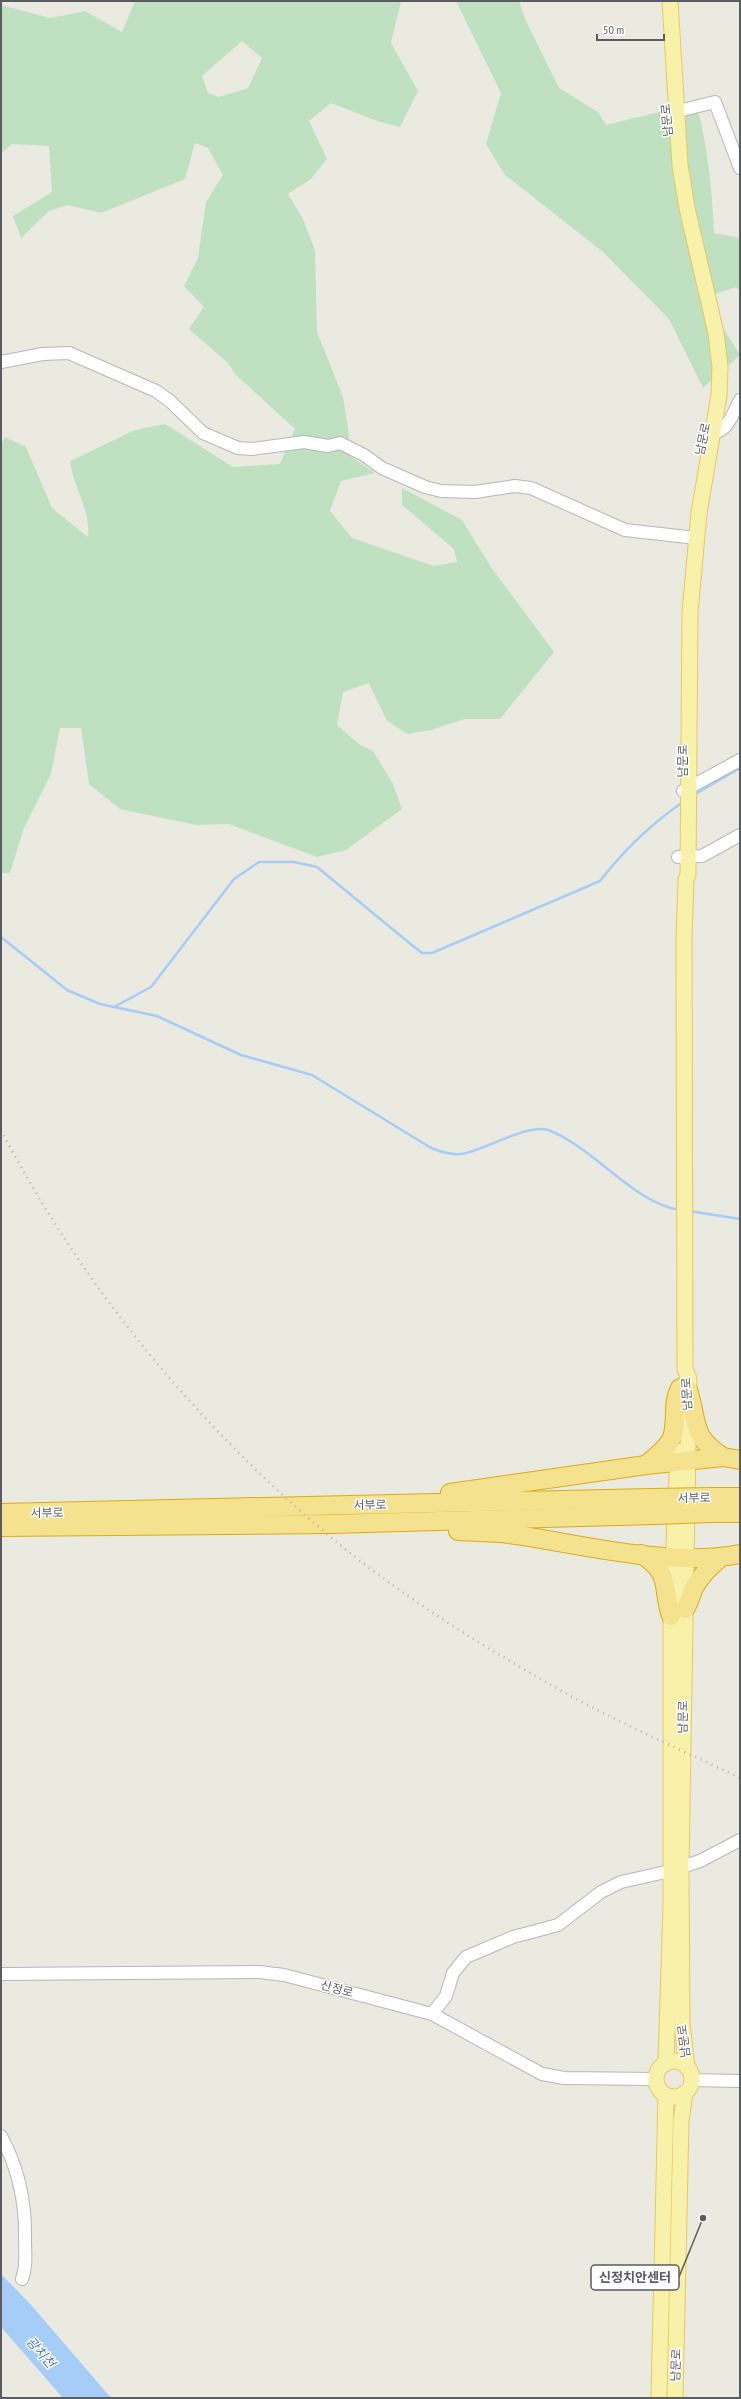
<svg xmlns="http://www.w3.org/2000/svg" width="741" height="2399" viewBox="0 0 741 2399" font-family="'PT Sans Narrow','Noto Sans KR',sans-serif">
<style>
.green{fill:#bfe1c2;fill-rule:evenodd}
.water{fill:#a5cdf8}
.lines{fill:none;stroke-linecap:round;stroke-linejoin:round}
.stream{stroke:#a5cdf8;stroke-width:2.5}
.minor-casing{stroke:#b4b6bb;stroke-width:14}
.major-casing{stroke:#e5ca60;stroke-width:17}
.highway-casing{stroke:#dbab12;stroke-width:20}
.minor{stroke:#fff;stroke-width:12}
.major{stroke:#f8f1a9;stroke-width:15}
.highway{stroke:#f4e28f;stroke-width:18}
.rail{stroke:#b2b3b3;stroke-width:2.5;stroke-dasharray:1 5;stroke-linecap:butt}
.highway-bridge-casing{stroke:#dbab12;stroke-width:20;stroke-linecap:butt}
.highway-bridge{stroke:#f4e28f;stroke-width:18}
.labels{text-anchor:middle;stroke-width:3;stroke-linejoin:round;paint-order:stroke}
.street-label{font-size:12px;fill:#5a5c61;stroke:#fff}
.water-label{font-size:13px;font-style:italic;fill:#4a77b8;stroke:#fff}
.leader{fill:none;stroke:#5a5c61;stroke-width:1.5}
.callout-dot{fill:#5a5c61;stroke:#fff;stroke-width:1.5}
.callout{fill:#fff;stroke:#5a5c61;stroke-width:1.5}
.callout-label{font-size:13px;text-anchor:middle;font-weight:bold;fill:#5a5c61}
</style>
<rect width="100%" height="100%" fill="#ebeae1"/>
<!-- green -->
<g class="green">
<path d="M135,1H401L391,43L418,91L400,127L377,121L331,103L309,121L327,159L311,179L288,194L302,217L315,250L317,332L343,397L349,435L346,453L375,473L341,481L330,511L352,538L434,566L457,562L454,549L402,505V488L462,520L491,567L554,652L500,719H465L431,730L408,734L387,721L369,683L343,692L337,725L359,744L373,751L393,784L402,809L346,850L317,857L229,824L196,825L120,809L89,784L81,728H60L51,774L24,828L10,873H1V444L5,437L26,447L52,508L88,537C91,510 73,487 70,461L135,430L165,424L233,467L280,464L295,429L235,374L228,363L189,329L204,307L184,286L198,258L206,202L223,175L208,148L195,143L185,179L101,213L68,205L49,211L21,238L13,216L52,192L49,146L12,144L1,153V5L50,18L85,11L122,32ZM242,41L262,58L248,88L219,97L208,93L202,76Z"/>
<path d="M456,1H519L526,21L559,88L598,112L606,125L696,103C708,146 712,189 714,233L740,238V292L736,287L704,298L740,355L703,388L669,319L603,252L505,175L486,144L501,93Z"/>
</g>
<!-- water -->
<path class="water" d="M1,2274L32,2306L111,2398H63L1,2327Z"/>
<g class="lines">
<!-- stream -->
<g class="stream">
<path d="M694,795L740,768"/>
<path d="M1,937L67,990L100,1004L157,1016L241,1055L312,1075L431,1148C441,1152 450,1155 461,1154C483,1151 528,1123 548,1130C592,1146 635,1204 680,1210"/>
<path d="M114,1007L151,987L234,879L259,862H294L317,867L413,946L422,953H432L600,881C624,850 651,824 683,802"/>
<path d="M689,1211L740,1219"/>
</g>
<defs>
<g id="minor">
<path d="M666,114L715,102L740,168"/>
<path d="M1,362L43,354L69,353L156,391L170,401L203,433L238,448L252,449L304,442L328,446L340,443L364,455L382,468L425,487L441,491L475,492L515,486L531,488L625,530L696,538"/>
<path d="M705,433C727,436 731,417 740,400"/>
<path d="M683,791L740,760"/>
<path d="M678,857L702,856L740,835"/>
<path d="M1,1974L259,1972L284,1975L432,2014L542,2074L564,2078L656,2079"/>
<path d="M432,2014L446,1996L453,1973L466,1957L513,1937L558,1925L601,1892L621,1882L670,1871L700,1861L740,1840"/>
<path d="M692,2080L740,2081"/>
<path d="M1,2136C19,2169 26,2202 25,2240C25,2254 27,2266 22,2279"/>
</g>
<g id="major">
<path d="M670,1L680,165L687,208L716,333L720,367L719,395L699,513L690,612L688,875L686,879L684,939L685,1369L689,1379L681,1868L682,2024L687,2067"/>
<circle cx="674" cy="2079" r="18"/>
<path d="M666,2062L671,1906V1616L678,1451"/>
<path d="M659,2398L666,2095"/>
<path d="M675,2398L681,2121L685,2093"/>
</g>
<g id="highway">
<path d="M688,1390C699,1424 690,1435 723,1457"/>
<path d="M646,1465C655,1457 670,1447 673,1434C677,1418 672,1403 680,1388"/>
<path d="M450,1493L646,1465L723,1457L740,1460"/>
<path d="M712,1497H740"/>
<path d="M1,1513L652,1498"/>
<path d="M710,1513H740"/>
<path d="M1,1527L331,1524L654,1515"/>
<path d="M458,1531C475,1532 493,1532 510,1534C581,1544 670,1568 740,1554"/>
<path d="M641,1554C673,1575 661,1586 671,1616"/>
<path d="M685,1609C690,1602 691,1593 695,1586C702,1574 711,1566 721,1557"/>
</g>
</defs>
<!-- minor casing -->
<use href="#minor" class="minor-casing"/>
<!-- major casing -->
<use href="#major" class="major-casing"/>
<!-- highway casing -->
<use href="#highway" class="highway-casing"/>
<!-- minor -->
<use href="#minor" class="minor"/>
<!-- major -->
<use href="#major" class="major"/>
<!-- highway -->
<use href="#highway" class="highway"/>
<!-- rail -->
<path class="rail" d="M1,1130C80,1282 191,1418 321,1529C390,1588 467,1637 546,1682C608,1718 675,1747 740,1778"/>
<defs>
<g id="highway-bridge">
<path d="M652,1498L712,1497"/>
<path d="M654,1515L710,1513"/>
</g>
</defs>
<!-- highway-bridge casing -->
<use href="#highway-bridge" class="highway-bridge-casing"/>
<!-- highway-bridge -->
<use href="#highway-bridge" class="highway-bridge"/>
</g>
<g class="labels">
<!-- street labels -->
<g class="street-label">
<text transform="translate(667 120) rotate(-95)" y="4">남문로</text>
<text transform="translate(703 439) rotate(-78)" y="4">남문로</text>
<text transform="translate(683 761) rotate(-90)" y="4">남문로</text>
<text transform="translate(687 1394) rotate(-93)" y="4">남문로</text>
<text transform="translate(694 1498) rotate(-1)" y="4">서부로</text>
<text transform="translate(370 1505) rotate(-1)" y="4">서부로</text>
<text transform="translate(47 1513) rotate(-1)" y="4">서부로</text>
<text transform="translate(683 1717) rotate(-89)" y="4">남문로</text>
<text transform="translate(337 1989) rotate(15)" y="4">산정로</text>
<text transform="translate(684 2041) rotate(-97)" y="4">남문로</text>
<text transform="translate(676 2365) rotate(-88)" y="4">남문로</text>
</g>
<!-- water labels -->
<g class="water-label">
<text transform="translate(41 2352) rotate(49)" y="5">광치천</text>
</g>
</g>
<!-- callouts -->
<path class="leader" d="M703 2218L679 2277"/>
<circle class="callout-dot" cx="703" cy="2218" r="4"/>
<rect class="callout" x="591" y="2265" width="88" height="25" rx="4"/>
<g class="callout-label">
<text x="635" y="2282">신정치안센터</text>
</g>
<!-- border -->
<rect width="741" height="2399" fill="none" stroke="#5a5c61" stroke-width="4"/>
<!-- scale -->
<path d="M597 34v6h67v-6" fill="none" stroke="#5a5c61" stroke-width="2"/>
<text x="603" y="34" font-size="12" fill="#5a5c61" stroke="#ffffff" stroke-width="3" paint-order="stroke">50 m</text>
</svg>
